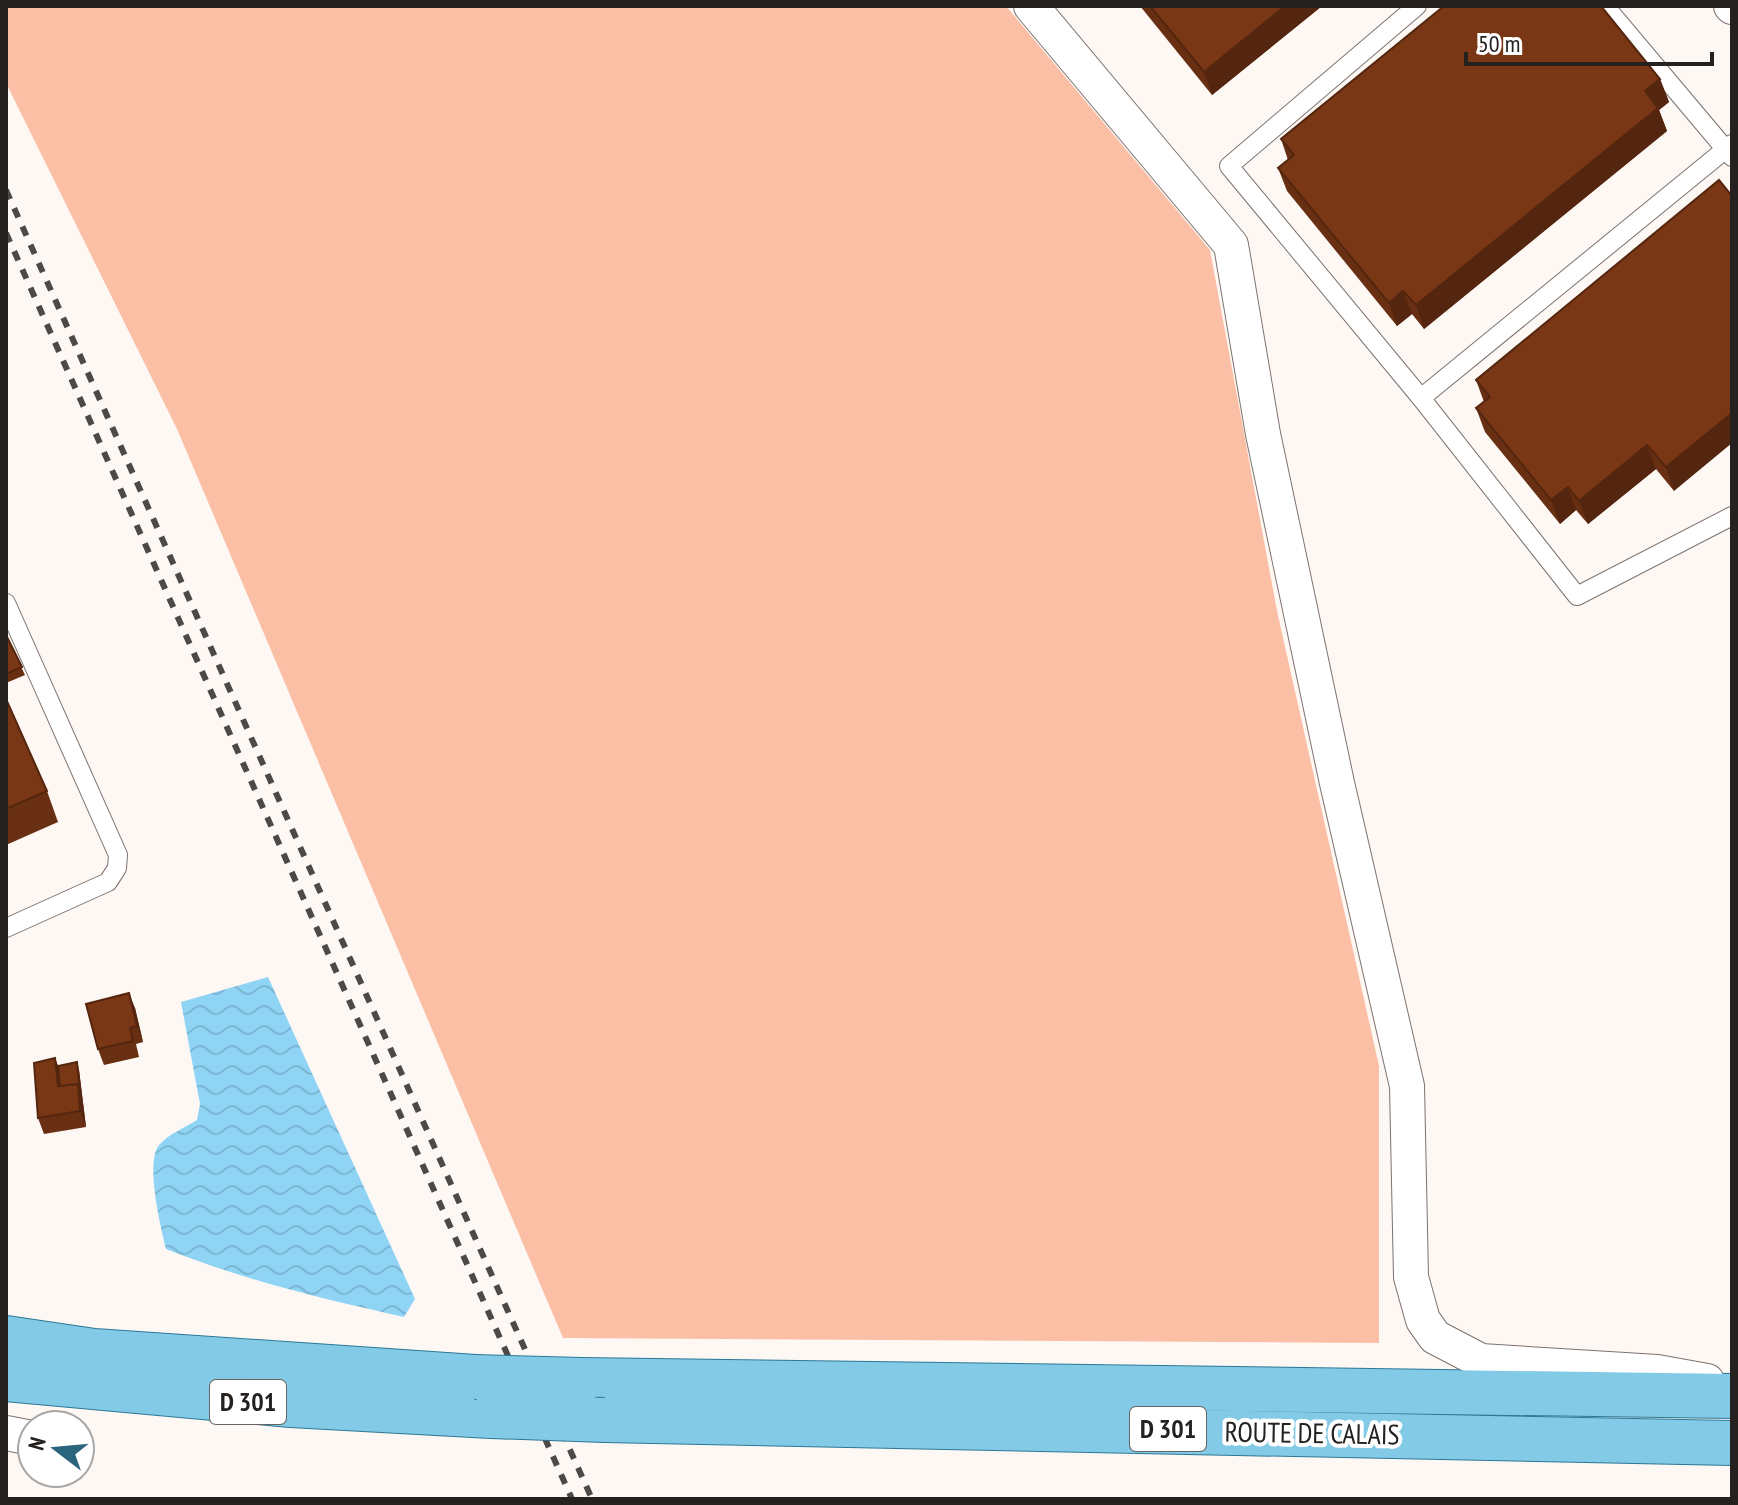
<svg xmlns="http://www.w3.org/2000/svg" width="1738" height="1505" viewBox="0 0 1738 1505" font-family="'PT Sans Narrow',sans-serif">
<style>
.grass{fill:#fabfa5}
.water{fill:url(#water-waves)}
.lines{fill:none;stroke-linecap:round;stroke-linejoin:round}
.service-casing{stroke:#7c736f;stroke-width:20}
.minor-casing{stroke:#7c736f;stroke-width:36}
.primary-casing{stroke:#2b7896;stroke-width:46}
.service{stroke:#fff;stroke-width:18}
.minor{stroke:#fff;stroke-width:34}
.primary{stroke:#82cae6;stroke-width:44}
.rail{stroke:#4d4947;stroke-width:6;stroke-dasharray:10 10;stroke-linecap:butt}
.primary-bridge-casing{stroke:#2b7896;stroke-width:46;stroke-linecap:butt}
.primary-bridge{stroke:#82cae6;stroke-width:44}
.wall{fill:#692f12}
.shaded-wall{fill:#55260f}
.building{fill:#7a3715;stroke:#55260f;stroke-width:2}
.labels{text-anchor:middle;stroke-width:8;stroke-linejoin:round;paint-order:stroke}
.shield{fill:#fff;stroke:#666462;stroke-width:2}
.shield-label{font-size:26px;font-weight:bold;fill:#24211f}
.street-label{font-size:28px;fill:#24211f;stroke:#fff}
</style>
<defs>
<pattern id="water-waves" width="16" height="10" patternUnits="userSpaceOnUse" patternTransform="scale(2)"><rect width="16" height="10" fill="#8fd4f5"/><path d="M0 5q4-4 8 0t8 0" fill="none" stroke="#7bb6d2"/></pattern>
</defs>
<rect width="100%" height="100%" fill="#fef8f5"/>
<!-- grass -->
<path class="grass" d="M6,6H1006L1210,250L1277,611L1379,1066V1343L563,1338L177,429L6,83Z"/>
<!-- water -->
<path class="water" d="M268,977L415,1299L404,1317C323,1299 244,1280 166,1249C161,1228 144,1160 160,1144C169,1134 186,1127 197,1120L200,1104L181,1002Z"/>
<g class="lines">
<defs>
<g id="service">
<path d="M1417,6L1229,166L1421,398L1577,596L1732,516"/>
<path d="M1605,6L1732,157"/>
<path d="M1421,398L1732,144"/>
<path d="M6,603L118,855L117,868L108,882L6,928"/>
</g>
<g id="minor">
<path d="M1031,6L1231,245L1263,434L1337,783L1407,1086L1411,1277L1423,1320L1435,1337L1481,1361L1657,1372L1707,1381"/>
<path d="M1731,6L1732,7"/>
<path d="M6,1433L32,1438"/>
</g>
<g id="primary">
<path d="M6,1338L94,1351L475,1377"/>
<path d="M6,1379L291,1405L491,1416"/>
<path d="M582,1380L1732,1396"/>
<path d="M604,1420L1732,1443"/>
</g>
</defs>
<!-- service casing -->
<use href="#service" class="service-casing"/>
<!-- minor casing -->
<use href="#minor" class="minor-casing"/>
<!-- primary casing -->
<use href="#primary" class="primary-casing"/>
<!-- service -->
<use href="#service" class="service"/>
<!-- minor -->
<use href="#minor" class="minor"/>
<!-- primary -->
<use href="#primary" class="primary"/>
<!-- rail -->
<g class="rail">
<path d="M6,190L592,1499"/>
<path d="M6,233L572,1499"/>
</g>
<defs>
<g id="primary-bridge">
<path d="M475,1377L582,1380"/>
<path d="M491,1416L604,1420"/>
</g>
</defs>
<!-- primary-bridge casing -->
<use href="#primary-bridge" class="primary-bridge-casing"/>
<!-- primary-bridge -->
<use href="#primary-bridge" class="primary-bridge"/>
</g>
<!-- wall -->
<g class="wall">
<path d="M1140,6H1322L1212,95Z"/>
<path d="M1660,79L1669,102L1659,110L1667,131L1424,329L1412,314L1397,326L1287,191L1278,168L1288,160L1281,139Z"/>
<path d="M1719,180L1674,491L1656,469L1588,524L1576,510L1560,524L1485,432L1476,408L1484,402L1476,380Z"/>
<path d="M6,635L25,675L6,683Z"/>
<path d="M6,699L47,791L58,822L6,845Z"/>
<path d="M135,1008L143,1042L136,1044L139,1057L104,1065L98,1049Z"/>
<path d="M55,1058L58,1066L79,1070L86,1127L44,1134L38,1118Z"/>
</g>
<!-- shaded-wall -->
<g class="shaded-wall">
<path d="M1285,6H1322L1212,95L1204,72Z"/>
<path d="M1660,79L1669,102L1659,110L1667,131L1424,329L1416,305L1645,91Z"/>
<path d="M1403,291L1412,314L1397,326L1389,303Z"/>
<path d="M1732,412V443L1674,491L1666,467Z"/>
<path d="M1647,445L1656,469L1588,524L1579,501Z"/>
<path d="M1568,487L1576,510L1560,524L1551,500Z"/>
<path d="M129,993L135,1008L143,1042L137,1026Z"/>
<path d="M55,1058L61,1074L63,1094L58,1086Z"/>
<path d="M77,1062L79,1070L86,1127L80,1111Z"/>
</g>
<!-- building -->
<g class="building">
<path d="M1150,6H1285L1204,72Z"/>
<path d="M1444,6H1601L1660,79L1645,91L1658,108L1416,305L1403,291L1389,303L1278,168L1294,155L1281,139Z"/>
<path d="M1719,180L1732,196V413L1666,467L1647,445L1579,501L1568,487L1551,500L1476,408L1490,397L1476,380Z"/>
<path d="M6,635L22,667L6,674Z"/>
<path d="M6,699L47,791L6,809Z"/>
<path d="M129,993L137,1026L130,1028L133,1041L98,1049L86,1004Z"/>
<path d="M55,1058L58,1086L78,1084L80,1111L38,1118L34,1063Z"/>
<path d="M77,1062L80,1092L78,1084L60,1086L58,1066Z"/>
</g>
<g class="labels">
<!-- shield labels -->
<g class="shield">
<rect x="210" y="1380" width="76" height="44" rx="6"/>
<rect x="1130" y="1407" width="76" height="44" rx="6"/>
</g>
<g class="shield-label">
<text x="248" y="1411">D 301</text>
<text x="1168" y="1438">D 301</text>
</g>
<!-- street labels -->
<g class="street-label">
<text transform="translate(1312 1433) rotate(1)" y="10">ROUTE DE CALAIS</text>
</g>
</g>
<!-- border -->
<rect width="1738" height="1505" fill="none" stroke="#24211f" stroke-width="16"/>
<!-- north arrow -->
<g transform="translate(56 1449) rotate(286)"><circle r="38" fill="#ffffff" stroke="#a7a6a5" stroke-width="2"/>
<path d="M0-6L14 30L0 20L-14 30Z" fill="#2b647d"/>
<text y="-12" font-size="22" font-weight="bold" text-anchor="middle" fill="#24211f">N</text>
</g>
<!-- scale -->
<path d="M1466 52v12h246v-12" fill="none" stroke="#24211f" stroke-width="4"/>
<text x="1478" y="52" font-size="24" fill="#24211f" stroke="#ffffff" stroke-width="6" paint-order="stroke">50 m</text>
</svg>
